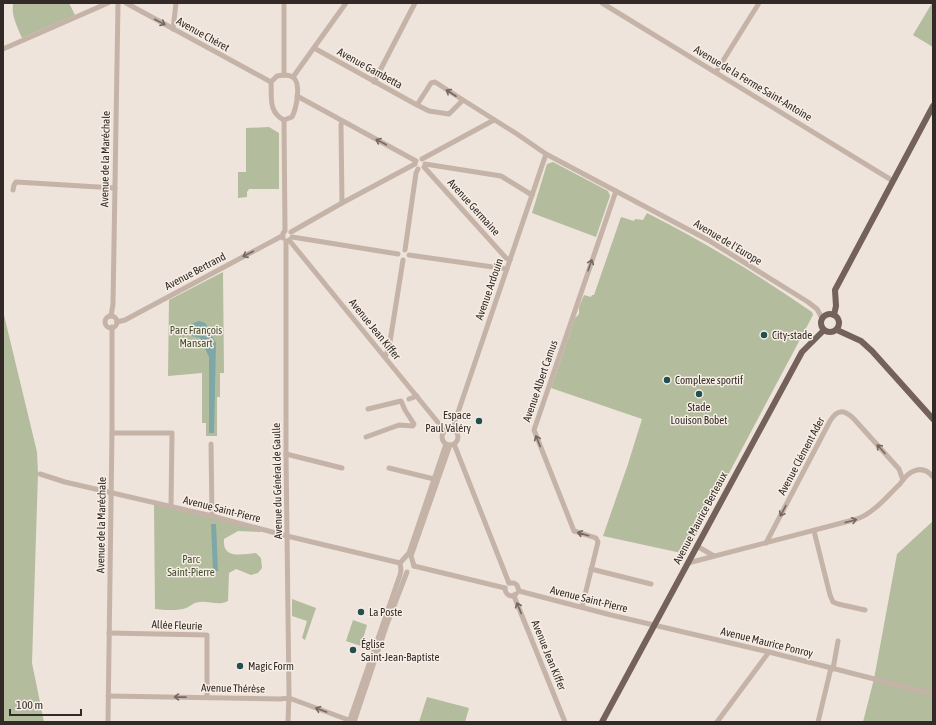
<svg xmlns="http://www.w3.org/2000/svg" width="936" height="725" viewBox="0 0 936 725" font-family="'Asap Condensed',sans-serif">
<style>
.green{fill:#b3bc9c}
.water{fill:#7da8a7}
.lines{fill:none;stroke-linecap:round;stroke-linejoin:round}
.minor{stroke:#c5b3a8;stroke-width:5}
.major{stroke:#73615a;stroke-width:6}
.oneway{stroke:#756861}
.poi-dot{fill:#224f4f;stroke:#f7eee6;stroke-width:1.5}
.labels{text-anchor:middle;stroke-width:3;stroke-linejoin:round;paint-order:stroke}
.street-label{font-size:11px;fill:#332a27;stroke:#f7eee6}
.park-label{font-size:11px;fill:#444e2e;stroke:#f7eee6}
.poi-label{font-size:11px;fill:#332a27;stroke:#f7eee6;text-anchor:start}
</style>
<rect width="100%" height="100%" fill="#eee4db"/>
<!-- green -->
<g class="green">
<path d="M12,3H69L75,15L22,38C18,28 11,16 13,4Z"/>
<path d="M932,3H933V47L913,35Z"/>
<path d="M269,127L279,133V189H249L247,192V197L238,198V172H246V128Z"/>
<path d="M553,162L608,191L610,196L596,237L532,213L547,164Z"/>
<path d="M647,213C704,242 759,275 812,312L813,315L727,477L721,478L696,524L700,529L686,554L603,536L628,464L642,419L551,388L575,318L579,314V307L584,295L591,297L592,295H594L621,217L634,221L635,219L643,220Z"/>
<path d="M223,272L224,373H220V397H217V436H206V423H202V373L168,376L169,300Z"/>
<path d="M3,311L37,452L38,473L32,663L44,722H3Z"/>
<path d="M154,504L261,529V532L238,531L224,539C222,560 242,554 256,553L261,558L262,568L258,573L251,575L236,569L229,573L228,601C219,606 209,601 200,602C194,602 191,606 186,608C179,611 162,610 155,609Z"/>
<path d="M933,521V722H863L874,679L897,554Z"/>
<path d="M292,599L316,608L305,640L302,638L307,621L292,616Z"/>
<path d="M353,620L367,625L361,646L346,641Z"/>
<path d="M427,697L469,708L465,722H419Z"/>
</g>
<!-- water -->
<g class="water">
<path d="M199,321L205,323L216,343L214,433H209V357L201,340L200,338L192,336L190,328L191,324Z"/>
<path d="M211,524H216L218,571H213Z"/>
</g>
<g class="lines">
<!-- minor -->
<g class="minor">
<path d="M126,3L271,82"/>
<path d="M284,3V75"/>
<path d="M602,3L893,181"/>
<path d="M173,29L176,3"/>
<path d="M314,48L417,105L429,111L449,114L463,100L435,82L431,83L417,105"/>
<path d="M3,49L108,3"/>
<path d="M716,72L759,3"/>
<path d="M284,75C287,75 291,76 293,77C302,84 296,109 292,117L284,120C268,112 272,97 271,82L277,76Z"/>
<path d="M293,77L346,3"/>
<path d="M374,82L415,3"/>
<path d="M297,96L416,161"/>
<path d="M463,100L517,134L546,154L708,240L808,302L817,309L822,318"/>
<path d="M422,159L494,120"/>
<path d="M425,164L501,176L532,195"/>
<path d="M424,167L506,258L510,260"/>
<path d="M13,190L14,185L16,182L115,188"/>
<path d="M342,203L341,125L342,121"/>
<path d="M291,232L342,203L415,164"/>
<path d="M292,237L398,254"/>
<path d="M283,238V233L285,231L284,120"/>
<path d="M289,240L445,431"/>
<path d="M286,241V454L289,695L288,722"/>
<path d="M405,250L416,173L418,169"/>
<path d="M409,255L507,269"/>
<circle cx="111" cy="322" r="6"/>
<path d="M111,316L113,304L118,4"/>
<path d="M117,322L125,320L282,236"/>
<path d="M385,357L389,348L403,260"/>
<path d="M409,399L417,396"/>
<circle cx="450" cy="437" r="8"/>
<path d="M452,430L546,154"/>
<path d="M112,433H172L171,506"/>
<path d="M366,437L399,425L413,426L414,424L405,410L401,401L368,409"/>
<path d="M211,444L212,516"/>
<path d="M454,444L509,583"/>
<path d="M286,454L342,468"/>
<path d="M389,468L434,479"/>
<path d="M40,474L65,482L212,516L287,536L400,563"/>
<path d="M814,531L830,595L833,602L838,604L865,610"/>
<path d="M766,543L830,421C838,408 845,410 854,419L899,469L903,480"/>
<path d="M697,546L714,556"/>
<path d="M688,563L857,519C874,513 887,496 900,484C908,471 922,463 933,477"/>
<path d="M414,566L411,556L450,445"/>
<path d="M414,566L505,588"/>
<path d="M591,569L651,584"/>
<path d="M509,583H514L517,585L519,591"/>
<path d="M505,588C505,593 508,596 512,596L516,594"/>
<path d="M519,591L611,615L769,652L933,694"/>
<path d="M514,596L565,722"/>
<path d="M582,607L598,542L596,538L593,537L574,531L534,430L616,191"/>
<path d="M109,633L207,635V697"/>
<path d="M833,669L838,641"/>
<path d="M108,696L280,699L289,698L354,722L387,624L407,572"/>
<path d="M108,722L112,431V327"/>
<path d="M349,722L400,575L401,570L400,563L409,553L446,444"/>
<path d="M717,722L769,652"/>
<path d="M818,722L831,668"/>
</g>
<!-- major -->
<g class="major">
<circle cx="830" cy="323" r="9"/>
<path d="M834,315L836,306L835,290L933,106"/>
<path d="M837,330L861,341L872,351L933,419"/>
<path d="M602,722L802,352L824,330"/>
</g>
</g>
<!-- one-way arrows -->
<defs><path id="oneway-shaft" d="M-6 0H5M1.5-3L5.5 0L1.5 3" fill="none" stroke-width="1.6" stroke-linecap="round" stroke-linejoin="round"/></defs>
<g class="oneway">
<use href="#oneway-shaft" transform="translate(160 22) rotate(28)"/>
<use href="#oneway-shaft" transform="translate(451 93) rotate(-147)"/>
<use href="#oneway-shaft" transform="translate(381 142) rotate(-152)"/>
<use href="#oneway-shaft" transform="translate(248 254) rotate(153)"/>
<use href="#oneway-shaft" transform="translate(590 265) rotate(-71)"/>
<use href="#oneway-shaft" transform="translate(538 441) rotate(-112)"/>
<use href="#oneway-shaft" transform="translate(881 449) rotate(-132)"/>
<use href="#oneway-shaft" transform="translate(783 511) rotate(118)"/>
<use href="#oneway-shaft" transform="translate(851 521) rotate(-15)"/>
<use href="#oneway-shaft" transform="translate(583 534) rotate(-164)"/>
<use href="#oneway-shaft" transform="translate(519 608) rotate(-112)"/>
<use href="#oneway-shaft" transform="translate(180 697) rotate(-179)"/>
<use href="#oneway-shaft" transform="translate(321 710) rotate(-160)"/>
</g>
<!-- markers -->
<g class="poi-dot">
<circle cx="764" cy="335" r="4"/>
<circle cx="667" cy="380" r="4"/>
<circle cx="699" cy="394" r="4"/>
<circle cx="479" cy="421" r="4"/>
<circle cx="361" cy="612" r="4"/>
<circle cx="353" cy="650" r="4"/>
<circle cx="240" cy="666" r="4"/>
</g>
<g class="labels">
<!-- street labels -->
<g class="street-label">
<text transform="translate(203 34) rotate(29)" y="4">Avenue Chéret</text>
<text transform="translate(370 68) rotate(29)" y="4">Avenue Gambetta</text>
<text transform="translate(753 83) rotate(31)" y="4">Avenue de la Ferme Saint-Antoine</text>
<text transform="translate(105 159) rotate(-89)" y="4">Avenue de la Maréchale</text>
<text transform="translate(474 207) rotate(48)" y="4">Avenue Germaine</text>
<text transform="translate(728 242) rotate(31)" y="4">Avenue de l'Europe</text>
<text transform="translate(195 271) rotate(-28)" y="4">Avenue Bertrand</text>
<text transform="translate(489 289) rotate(-71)" y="4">Avenue Ardouin</text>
<text transform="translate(375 329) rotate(51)" y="4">Avenue Jean Kiffer</text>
<text transform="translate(540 381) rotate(-71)" y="4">Avenue Albert Camus</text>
<text transform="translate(801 456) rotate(-62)" y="4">Avenue Clément Ader</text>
<text transform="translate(277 481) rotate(-91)" y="4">Avenue du Général de Gaulle</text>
<text transform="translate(222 509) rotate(14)" y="4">Avenue Saint-Pierre</text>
<text transform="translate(700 518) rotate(-62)" y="4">Avenue Maurice Berteaux</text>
<text transform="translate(101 525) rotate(-89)" y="4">Avenue de la Maréchale</text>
<text transform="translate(589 599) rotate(14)" y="4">Avenue Saint-Pierre</text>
<text transform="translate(177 625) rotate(2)" y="4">Allée Fleurie</text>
<text transform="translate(767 642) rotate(14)" y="4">Avenue Maurice Ponroy</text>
<text transform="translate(549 655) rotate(68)" y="4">Avenue Jean Kiffer</text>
<text transform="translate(233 688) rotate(1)" y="4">Avenue Thérèse</text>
</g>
<!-- park labels -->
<g class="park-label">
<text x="196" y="334">Parc François<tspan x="196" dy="13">Mansart</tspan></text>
<text x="191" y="563">Parc<tspan x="191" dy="13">Saint-Pierre</tspan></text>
</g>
<!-- poi labels -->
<g class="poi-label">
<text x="772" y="339">City-stade</text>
<text x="675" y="384">Complexe sportif</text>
<text x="699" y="411" text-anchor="middle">Stade<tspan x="699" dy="13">Louison Bobet</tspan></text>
<text x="471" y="419" text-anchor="end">Espace<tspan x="471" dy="13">Paul Valéry</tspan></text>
<text x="369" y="616">La Poste</text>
<text x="361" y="648">Église<tspan x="361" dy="13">Saint-Jean-Baptiste</tspan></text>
<text x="248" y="670">Magic Form</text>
</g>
</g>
<!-- border -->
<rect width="936" height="725" fill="none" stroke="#332a27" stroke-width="8"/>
<!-- scale -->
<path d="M10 709v6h71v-6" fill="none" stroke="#332a27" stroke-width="2"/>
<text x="16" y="709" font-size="12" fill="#332a27" stroke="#f7eee6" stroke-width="3" paint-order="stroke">100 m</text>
</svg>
